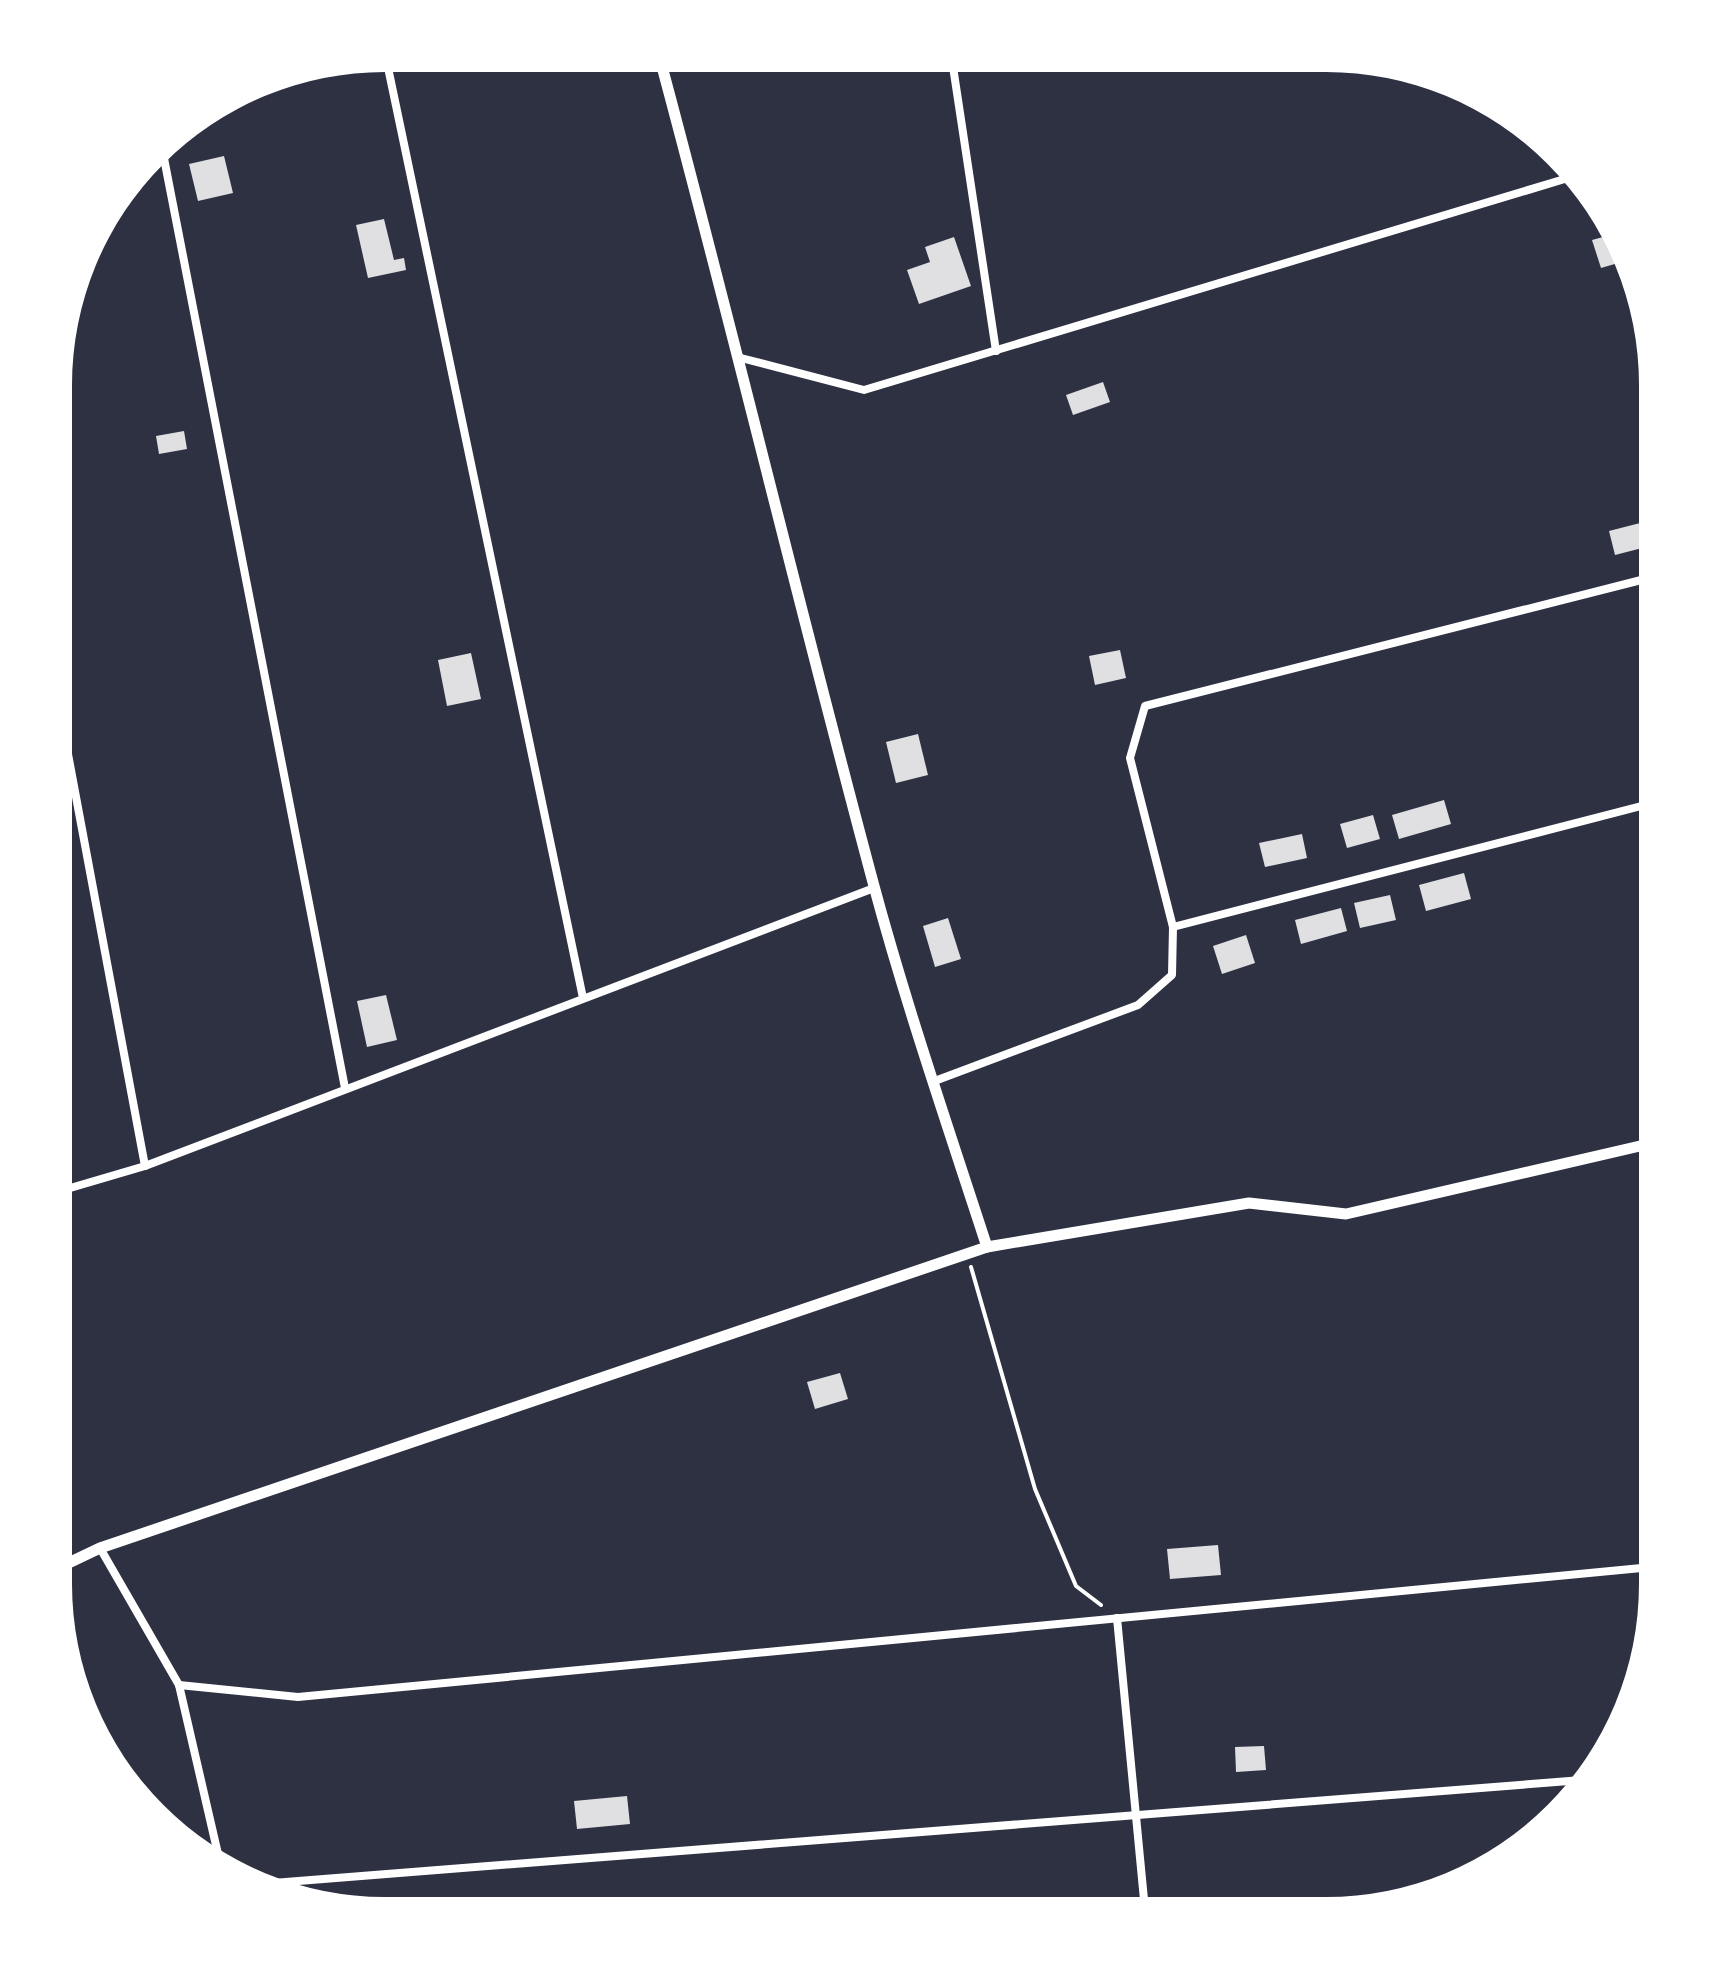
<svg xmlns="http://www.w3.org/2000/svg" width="1711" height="1969" viewBox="0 0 1711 1969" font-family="'Fira Sans Condensed',sans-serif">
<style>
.building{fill:#e0e0e3}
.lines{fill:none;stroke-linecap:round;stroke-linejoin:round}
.path{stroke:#fff;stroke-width:4}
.minor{stroke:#fff;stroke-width:8}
.tertiary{stroke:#fff;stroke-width:11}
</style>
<rect width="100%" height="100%" fill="#2d3142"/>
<!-- building -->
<g class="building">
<path d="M224,156L233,193L198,201L189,164Z"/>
<path d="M384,219L394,260L404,258L406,270L368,278L356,225Z"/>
<path d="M1614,234L1625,261L1601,268L1592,240Z"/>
<path d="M954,237L971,286L919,304L907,270L930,262L925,247Z"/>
<path d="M1103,382L1110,402L1073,415L1066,395Z"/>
<path d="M184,431L187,449L159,454L156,436Z"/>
<path d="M1644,522L1650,546L1615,555L1609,531Z"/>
<path d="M1120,650L1126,678L1095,685L1089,656Z"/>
<path d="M471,653L481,699L447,706L438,660Z"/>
<path d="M918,734L928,775L896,783L886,742Z"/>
<path d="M1444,800L1451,824L1399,839L1392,815Z"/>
<path d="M1373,815L1380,839L1347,848L1340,824Z"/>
<path d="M1302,834L1307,858L1265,867L1259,843Z"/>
<path d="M1464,873L1471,899L1426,911L1419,885Z"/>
<path d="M1390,895L1396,920L1360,928L1354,903Z"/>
<path d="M1341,908L1347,931L1301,944L1295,920Z"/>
<path d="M948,918L961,959L935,967L923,926Z"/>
<path d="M1246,935L1255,963L1222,974L1213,946Z"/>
<path d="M386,995L397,1040L367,1047L357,1001Z"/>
<path d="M840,1373L848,1399L815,1409L807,1382Z"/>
<path d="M1218,1545L1221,1575L1170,1579L1167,1549Z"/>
<path d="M1264,1746L1266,1770L1236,1772L1235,1747Z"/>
<path d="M627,1796L630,1824L577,1829L574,1801Z"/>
</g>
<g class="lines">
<!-- path -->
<path class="path" d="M971,1267L1035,1489L1076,1586L1101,1605"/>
<!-- minor -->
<g class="minor">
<path d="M386,58L583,998"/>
<path d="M952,60L996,351"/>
<path d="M162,148L345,1088"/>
<path d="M741,358L864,390L1568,178"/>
<path d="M62,722L145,1166"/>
<path d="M1173,927L1653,803"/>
<path d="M932,1082L1138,1005L1172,975L1173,927L1130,758L1145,706L1653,577"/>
<path d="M60,1191L145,1166L874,888"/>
<path d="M100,1548L179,1685L221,1867"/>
<path d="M1117,1618L1145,1910"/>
<path d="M179,1685L298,1697L1652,1567"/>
<path d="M273,1883L1582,1780"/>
</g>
<!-- tertiary -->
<g class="tertiary">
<path d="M660,59C734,334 800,611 874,886C907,1008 948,1127 987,1247"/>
<path d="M58,1568L100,1548L987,1247L1249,1203L1346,1214L1653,1143"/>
</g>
</g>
<!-- crop -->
<path d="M0 0H1711V1969H0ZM385 72H1326A313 313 0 0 1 1639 385V1584A313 313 0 0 1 1326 1897H385A313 313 0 0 1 72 1584V385A313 313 0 0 1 385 72Z" fill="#fff" fill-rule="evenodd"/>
</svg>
